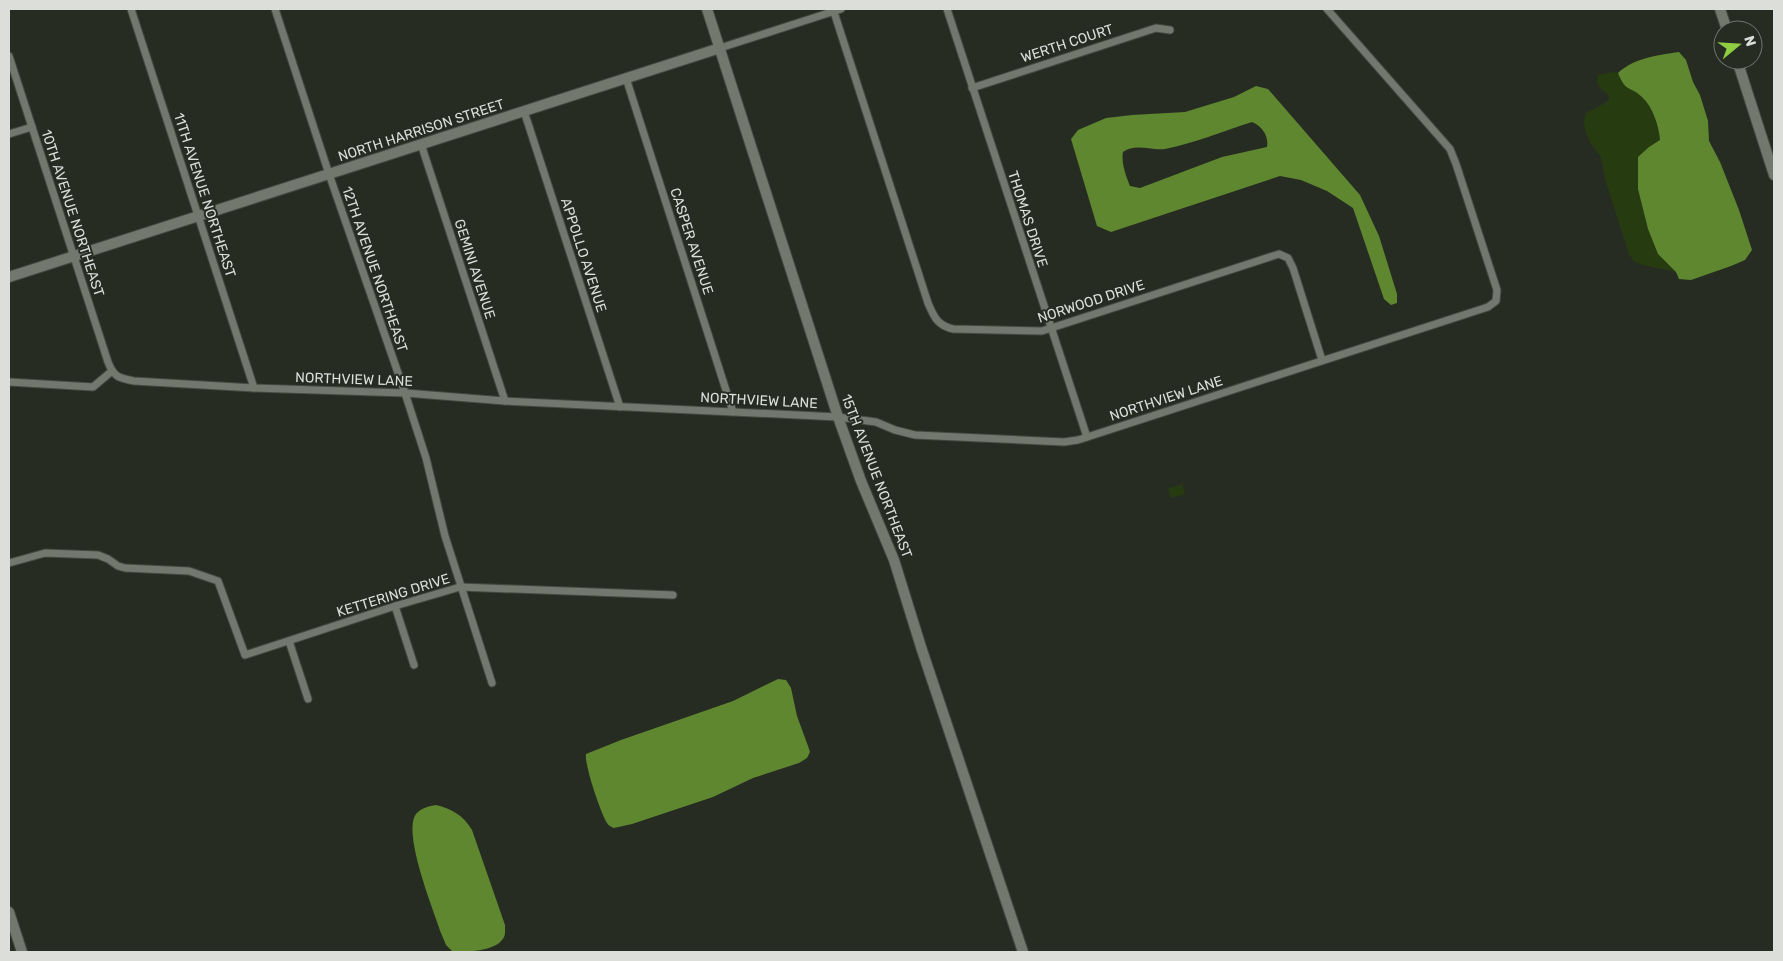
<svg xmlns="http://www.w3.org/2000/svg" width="1783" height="961" viewBox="0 0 1783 961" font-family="Rubik,sans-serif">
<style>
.green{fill:#273b11}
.water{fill:#5e872f;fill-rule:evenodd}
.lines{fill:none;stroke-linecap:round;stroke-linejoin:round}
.street-casing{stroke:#454941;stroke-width:9}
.secondary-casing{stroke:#454941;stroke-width:12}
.street{stroke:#73786e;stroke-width:7}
.secondary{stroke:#73786e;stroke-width:10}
.labels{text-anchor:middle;stroke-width:4;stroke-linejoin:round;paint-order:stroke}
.street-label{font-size:14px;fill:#dbded9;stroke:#272c23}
</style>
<rect width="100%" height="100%" fill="#272c23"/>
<!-- green -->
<g class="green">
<path d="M1612,72L1618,73C1626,93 1629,85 1642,97C1653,107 1658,126 1661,140L1649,147L1638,189L1648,229L1658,254L1676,272C1666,269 1639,266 1634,261C1632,259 1631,256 1629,254L1605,179L1601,157L1590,143L1585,129L1584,120L1586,113L1605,103L1609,100V95L1601,89L1597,82L1598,75Z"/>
<path d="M1182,484L1185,494L1171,498L1168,489Z"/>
</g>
<!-- water -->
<g class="water">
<path d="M1679,52L1686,60L1693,82L1700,95L1708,121L1709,141L1720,162L1739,210L1752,250L1745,260L1731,266L1691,280L1679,279L1676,272L1658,254L1648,229L1638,189V157L1649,147L1660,140C1659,127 1653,107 1642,97C1629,85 1626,93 1618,73C1634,58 1658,55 1679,52Z"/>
<path d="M1256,86L1268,89L1360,195L1379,236L1397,294V303L1391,305L1384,299L1353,208L1327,191L1301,180L1280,176L1111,232L1097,226L1071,139L1078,130L1106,118L1132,115L1185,112L1234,97ZM1252,122C1262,126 1269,136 1267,147L1222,157L1140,188L1130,186C1126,176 1121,163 1123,152C1136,143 1150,151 1165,149C1195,143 1223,131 1252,122Z"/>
<path d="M778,679L786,680L791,688L797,716L808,746L810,752L807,758L799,763L753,778L713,797L632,824L614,828C610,826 610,827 607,823C601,814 584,764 586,754L621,740L733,701Z"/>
<path d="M436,805C452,809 463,815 472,830L505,925C505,931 506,936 502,940C494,951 466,952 453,952L446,945L441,933C434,911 402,833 416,814C421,808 429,806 436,805Z"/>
</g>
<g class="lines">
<defs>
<g id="street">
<path d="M131,9L254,388"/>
<path d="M275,9L329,174L405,393L426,458L445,536L492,683"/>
<path d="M833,9L928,303C934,317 937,325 953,329L1042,331L1279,254L1288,258L1293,268L1322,360"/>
<path d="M947,9L1087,437"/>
<path d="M720,48L841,9"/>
<path d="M9,56L108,362C114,377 118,378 134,381L254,388L405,393L505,401L838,417L876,422L895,430L915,435L1064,442L1078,440L1488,307L1496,301L1497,290L1456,164L1450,149L1327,9"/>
<path d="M626,78L733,412"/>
<path d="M972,88L1156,28L1170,30"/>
<path d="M524,111L620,407"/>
<path d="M9,134L32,127"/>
<path d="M421,144L505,401"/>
<path d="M9,382L93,387L112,371"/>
<path d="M9,563L45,553L98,555L108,559L118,566L125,568L189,571L218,581L245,655L395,606L460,587L673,595"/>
<path d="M395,606L414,665"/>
<path d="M289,641L308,699"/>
</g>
<g id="secondary">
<path d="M707,9L838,417L861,481L894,560L921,647L1023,952"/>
<path d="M1720,9L1727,30"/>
<path d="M1737,60L1774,175"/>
<path d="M9,277L720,48"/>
<path d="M9,912L22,952"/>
</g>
</defs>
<!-- street casing -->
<use href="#street" class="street-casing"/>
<!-- secondary casing -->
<use href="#secondary" class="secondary-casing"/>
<!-- street -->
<use href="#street" class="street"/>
<!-- secondary -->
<use href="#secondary" class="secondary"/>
</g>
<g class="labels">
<!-- street labels -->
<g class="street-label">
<text transform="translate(1067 43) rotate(-18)" y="5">WERTH COURT</text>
<text transform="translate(421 130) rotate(-18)" y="5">NORTH HARRISON STREET</text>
<text transform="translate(205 195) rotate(72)" y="5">11TH AVENUE NORTHEAST</text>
<text transform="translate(73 213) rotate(72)" y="5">10TH AVENUE NORTHEAST</text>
<text transform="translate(1028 219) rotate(72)" y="5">THOMAS DRIVE</text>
<text transform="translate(692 241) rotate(72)" y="5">CASPER AVENUE</text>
<text transform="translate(584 255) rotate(72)" y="5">APPOLLO AVENUE</text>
<text transform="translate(375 269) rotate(71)" y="5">12TH AVENUE NORTHEAST</text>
<text transform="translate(475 269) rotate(72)" y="5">GEMINI AVENUE</text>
<text transform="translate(1091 301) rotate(-18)" y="5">NORWOOD DRIVE</text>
<text transform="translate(354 379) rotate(2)" y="5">NORTHVIEW LANE</text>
<text transform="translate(1166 398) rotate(-18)" y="5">NORTHVIEW LANE</text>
<text transform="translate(759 400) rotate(3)" y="5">NORTHVIEW LANE</text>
<text transform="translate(877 476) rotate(69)" y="5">15TH AVENUE NORTHEAST</text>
<text transform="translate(393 595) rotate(-17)" y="5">KETTERING DRIVE</text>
</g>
</g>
<!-- border -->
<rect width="1783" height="961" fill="none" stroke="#dbded9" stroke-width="20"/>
<!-- north arrow -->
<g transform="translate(1738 45) rotate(72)"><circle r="24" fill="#272c23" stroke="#6f736c"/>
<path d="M0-4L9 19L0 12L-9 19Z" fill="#8ece43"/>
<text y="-8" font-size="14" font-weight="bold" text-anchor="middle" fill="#dbded9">N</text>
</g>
</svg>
